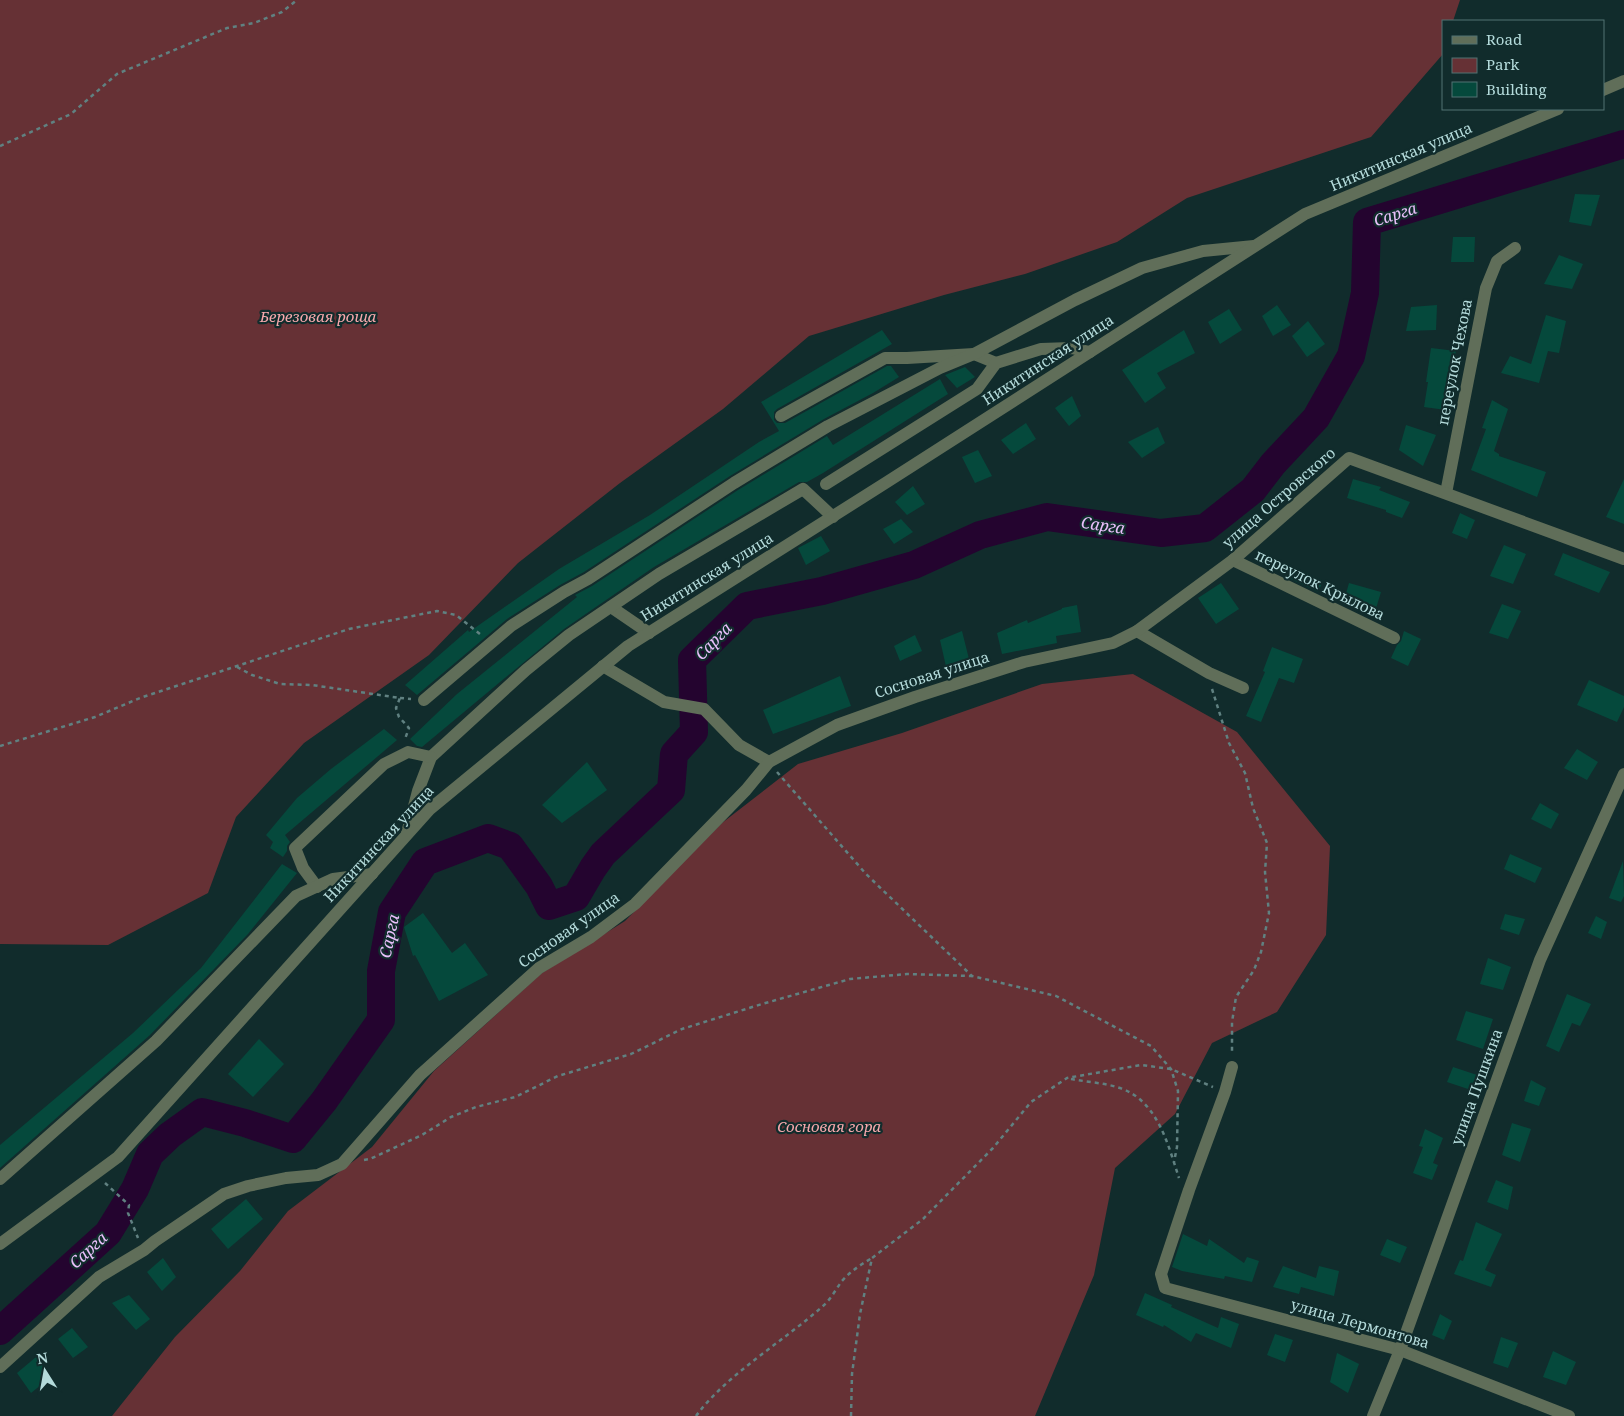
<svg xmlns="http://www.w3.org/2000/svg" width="1624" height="1416" viewBox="0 0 1624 1416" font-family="'Noto Serif',serif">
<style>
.green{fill:#663135}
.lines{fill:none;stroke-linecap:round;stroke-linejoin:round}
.river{stroke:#24042f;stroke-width:28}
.building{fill:#05493c}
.path{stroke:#608181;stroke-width:2.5;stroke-dasharray:4 4;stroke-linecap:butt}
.minor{stroke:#606e59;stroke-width:12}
.labels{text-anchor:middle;stroke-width:4.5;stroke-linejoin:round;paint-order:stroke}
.street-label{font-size:15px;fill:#b4dbdb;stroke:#112c2c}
.park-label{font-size:15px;font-style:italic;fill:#f6a8ac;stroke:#112c2c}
.water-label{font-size:16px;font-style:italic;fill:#eac0fc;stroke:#112c2c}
</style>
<rect width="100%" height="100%" fill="#112c2c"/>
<!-- green -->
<g class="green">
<path d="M0,0H1460L1453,21H1443V54L1371,137L1187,198L1117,242L1025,274L944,295L809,336L723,409L620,483L518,563L429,655L304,743L236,817L208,893L108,945L0,944Z"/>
<path d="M1133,674L1237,732L1330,846L1326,935L1277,1012L1212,1043L1175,1114L1115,1168L1094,1275L1035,1416H112L175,1337L240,1271L288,1211L372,1147L434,1071L542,973L625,921L722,823L798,764L902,733L1042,684Z"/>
</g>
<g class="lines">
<!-- river -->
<path class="river" d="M0,1331L108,1233L135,1189L150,1154L170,1135L202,1112L245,1123L293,1139L324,1101L381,1020V971L392,912L425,862L488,838L510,846L539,886L549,906L576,897L593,868L603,854L671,790L674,754L694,732L692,660L747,606L822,591L914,565L980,535L1047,517L1161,533L1205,528L1253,490L1273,464L1316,418L1351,356L1365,293L1367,222L1624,144"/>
</g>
<!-- building -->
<g class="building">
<path d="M1575,194L1600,195L1591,226L1569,222Z"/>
<path d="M1453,237H1475L1474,262H1451Z"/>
<path d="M1559,255L1583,264L1572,289L1544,284Z"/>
<path d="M1277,305L1291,325L1273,336L1262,316Z"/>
<path d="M1437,305L1436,330L1406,331L1411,307Z"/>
<path d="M1229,309L1242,330L1220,344L1208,322Z"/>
<path d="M1546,315L1566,321L1559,353L1548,351L1539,383L1501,373L1510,356L1531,364Z"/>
<path d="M1308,321L1325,344L1307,357L1292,336Z"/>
<path d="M882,330L892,344L777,409L774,412V420L777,423H785L887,366H891L899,377L873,393L824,419L730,476L584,572L560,585L507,619L417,695L405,685L468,630L469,632L559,569L650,515L759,442L779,431L761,402Z"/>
<path d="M1184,330L1195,353L1157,373L1166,388L1145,403L1122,370Z"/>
<path d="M1431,348L1456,351L1446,395H1448L1446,410L1424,407L1428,382H1426Z"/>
<path d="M965,367L975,377L957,388L945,375Z"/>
<path d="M940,379L948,394L823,473L807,482H799L654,567L564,629L422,747L417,746L410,739L457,694L577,597L575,595L592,586L738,490L827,436L833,445Z"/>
<path d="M1072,396L1081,416L1069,426L1055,408Z"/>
<path d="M1492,400L1508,409L1494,451L1499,454V456L1546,472L1537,497L1471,470L1486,429L1482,428Z"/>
<path d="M1026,423L1036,439L1013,454L1001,440Z"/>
<path d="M1406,425L1436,435L1423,466L1399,450Z"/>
<path d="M1158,427L1165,443L1142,458L1128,442Z"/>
<path d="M978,450L992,476L975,483L962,457Z"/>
<path d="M1353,479L1381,487L1379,490L1410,502L1402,518L1386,512V510L1347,498Z"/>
<path d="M1624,479V524L1606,517Z"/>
<path d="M913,486L925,504L907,515L895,502Z"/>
<path d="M1460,513L1475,520L1467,539L1452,533Z"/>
<path d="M901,519L913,532L894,544L883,529Z"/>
<path d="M821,536L830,551L806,565L798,548Z"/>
<path d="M1504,545L1526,554L1513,584L1490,576Z"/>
<path d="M1563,553L1610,572L1599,593L1554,575Z"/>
<path d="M1294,567L1323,581L1318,592L1289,578Z"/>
<path d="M1221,583L1239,609L1216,624L1198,598Z"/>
<path d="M1349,583L1381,592L1374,615L1343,604Z"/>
<path d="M1502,604L1521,611L1508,639L1489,633Z"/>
<path d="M1077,605L1081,632L1056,636L1057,643L1002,654L997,633L1027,620L1028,623L1062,609V608Z"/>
<path d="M962,631L970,663L947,671L940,640Z"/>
<path d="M1404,631L1421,639L1408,666L1391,658L1397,645L1401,641Z"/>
<path d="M915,635L922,651L900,661L894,646Z"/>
<path d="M1272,647L1303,659L1294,683L1279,678L1261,722L1246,716L1265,672L1263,671Z"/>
<path d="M840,676L851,706L773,734L763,710Z"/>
<path d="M1589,680L1624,696V707L1617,722L1577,705Z"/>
<path d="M384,729L397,740L285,835L290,842L287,846V851L283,857L270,848L273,842L266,835L297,798L331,769Z"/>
<path d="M1577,749L1598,762L1587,780L1564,768Z"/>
<path d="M587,762L607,790L562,823L542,805Z"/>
<path d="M1540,803L1559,814L1551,829L1531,819Z"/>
<path d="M1510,854L1542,868L1535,883L1504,869Z"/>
<path d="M1623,861L1624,896L1621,902L1609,898Z"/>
<path d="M282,864L297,873L248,934L150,1035L0,1168V1145L133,1033L201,968Z"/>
<path d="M423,913L452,953L465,943L488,975L439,1001L415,955L413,956L404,927Z"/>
<path d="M1505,914L1525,919L1519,935L1500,929Z"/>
<path d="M1596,916L1607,922L1601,939L1588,933Z"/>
<path d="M1488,958L1511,967L1503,990L1480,984Z"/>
<path d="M1567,994L1591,1004L1580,1026L1572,1023L1559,1052L1546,1046Z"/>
<path d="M1466,1011L1493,1019L1483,1049L1456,1040Z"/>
<path d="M259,1039L284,1064L253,1097L228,1074Z"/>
<path d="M1453,1067L1477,1075L1471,1090L1447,1082Z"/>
<path d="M1531,1080L1546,1088L1539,1106L1524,1101Z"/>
<path d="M1512,1123L1531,1129L1520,1162L1502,1155Z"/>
<path d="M1425,1129L1443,1138L1433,1163L1438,1165L1432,1180L1413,1173L1423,1147L1419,1146Z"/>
<path d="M1496,1180L1513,1187L1508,1210L1487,1202Z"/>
<path d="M246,1199L263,1219L228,1249L211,1229Z"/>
<path d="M1476,1222L1502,1234L1485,1270L1496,1275L1491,1287L1454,1274L1460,1260L1463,1261Z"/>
<path d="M1183,1234L1207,1246L1209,1239L1244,1263L1247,1257L1259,1261L1252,1282L1225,1276L1224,1279L1182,1271L1172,1267Z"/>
<path d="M1387,1239L1407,1247L1400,1263L1380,1255Z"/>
<path d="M163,1258L176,1277L162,1291L147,1272Z"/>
<path d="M1283,1266L1316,1278L1319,1266L1339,1271L1334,1296L1301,1287L1299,1294L1273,1287Z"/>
<path d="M1145,1293L1172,1305L1171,1307L1218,1328L1221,1317L1239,1324L1231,1348L1196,1333L1191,1342L1164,1325L1163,1327L1136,1315Z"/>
<path d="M129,1295L150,1319L136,1330L112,1303Z"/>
<path d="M1440,1314L1452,1321L1444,1340L1432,1335Z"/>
<path d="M72,1328L88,1347L73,1358L58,1339Z"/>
<path d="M1275,1334L1293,1340L1285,1362L1267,1355Z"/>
<path d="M1501,1337L1518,1343L1508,1368L1493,1363Z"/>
<path d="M1553,1351L1576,1362L1566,1385L1543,1377Z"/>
<path d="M1337,1353L1359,1364L1348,1393L1330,1382Z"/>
<path d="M36,1357L52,1376L31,1393L17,1373Z"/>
</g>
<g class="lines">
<!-- path -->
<g class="path">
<path d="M0,146L71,114L117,74L227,28L254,23L282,12L297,0"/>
<path d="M237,667L252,675L280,684L312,685L400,698L396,708L399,717L409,728L405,739"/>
<path d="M1212,689L1229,743L1245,773L1253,808L1267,843L1265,872L1269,913L1261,952L1254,970L1236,997L1232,1022V1053"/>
<path d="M400,698L411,699"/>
<path d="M0,746L95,717L140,698L349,629L437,611L456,615L480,634"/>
<path d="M777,772L866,874L972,976L1056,996L1151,1046L1171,1069L1178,1091L1177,1147L1174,1162"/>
<path d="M1071,1079C1087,1082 1105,1083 1120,1088C1158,1101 1168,1145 1179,1178"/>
<path d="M364,1160L370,1159L422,1135L451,1117L476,1107L515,1097L558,1076L631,1054L682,1029L762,1004L850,979L907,974L972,976"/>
<path d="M105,1183L129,1205L128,1213L138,1238"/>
<path d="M696,1416C727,1374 784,1341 823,1306C831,1299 836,1289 842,1281C851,1271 860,1265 872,1258"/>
<path d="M851,1416L852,1374L860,1314L872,1258L923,1219L993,1148L1031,1102L1067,1078L1141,1065L1171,1069L1213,1087"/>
</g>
<!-- minor -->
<g class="minor">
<path d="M1603,90L1624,81"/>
<path d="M781,416L885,358H907L974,354L996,363"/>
<path d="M826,484L977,389L996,363L1041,349L1071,348L1090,352"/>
<path d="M1446,493L1486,288L1497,261L1515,248"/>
<path d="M1233,560L1394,638"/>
<path d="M611,607L649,633"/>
<path d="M1137,631L1209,673L1243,688"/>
<path d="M603,666L664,702L704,709L739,745L769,762"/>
<path d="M424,700L511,626L564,592L588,579L734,483L828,426L940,368L974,354L1075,300L1142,268L1203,251L1254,246"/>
<path d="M407,833L418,791L431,757L526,670L569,635L659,574L803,489L833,517"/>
<path d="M317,887L303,868L295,848L384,764L408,752L431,757"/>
<path d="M1232,1067L1225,1092L1189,1190L1161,1274L1165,1288L1400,1350L1569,1416"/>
<path d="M0,1179L156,1041L296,896L333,879L372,874"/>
<path d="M0,1244L118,1157L430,809L628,646L887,482L1305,214L1558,109"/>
<path d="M0,1367L99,1277L144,1250L155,1241L224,1194L248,1186L286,1178L318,1175L342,1164L420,1075L539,968L591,937L635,904L746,790L769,762L837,725L915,697L1024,662L1113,643L1137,631L1233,560L1349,458L1624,559"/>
<path d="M1373,1416L1400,1350L1540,960L1624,774"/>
</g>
</g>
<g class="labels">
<!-- street labels -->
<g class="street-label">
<text transform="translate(1401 157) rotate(-23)" y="5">Никитинская улица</text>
<text transform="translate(1048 360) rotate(-33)" y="5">Никитинская улица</text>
<text transform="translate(1455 362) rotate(-79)" y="5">переулок Чехова</text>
<text transform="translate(1279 498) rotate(-41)" y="5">улица Островского</text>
<text transform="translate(707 577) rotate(-32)" y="5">Никитинская улица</text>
<text transform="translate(1320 585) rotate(26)" y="5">переулок Крылова</text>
<text transform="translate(932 675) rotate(-18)" y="5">Сосновая улица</text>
<text transform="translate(379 844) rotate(-47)" y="5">Никитинская улица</text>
<text transform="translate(569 930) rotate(-35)" y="5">Сосновая улица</text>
<text transform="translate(1477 1087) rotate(-70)" y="5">улица Пушкина</text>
<text transform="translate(1360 1324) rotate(16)" y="5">улица Лермонтова</text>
</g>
<!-- park labels -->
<g class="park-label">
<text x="318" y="322">Березовая роща</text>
<text x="829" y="1132">Сосновая гора</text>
</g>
<!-- water labels -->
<g class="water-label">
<text transform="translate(1395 214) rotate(-18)" y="6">Сарга</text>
<text transform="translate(1103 525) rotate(8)" y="6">Сарга</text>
<text transform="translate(713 641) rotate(-46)" y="6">Сарга</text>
<text transform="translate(389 936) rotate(-78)" y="6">Сарга</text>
<text transform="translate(88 1250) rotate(-43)" y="6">Сарга</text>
</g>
</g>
<!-- legend -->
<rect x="1442" y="20" width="162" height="90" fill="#112c2c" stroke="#527272"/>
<rect x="1452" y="36" width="25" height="8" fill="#606e59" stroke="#527272"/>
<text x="1486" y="45" font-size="15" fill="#b4dbdb">Road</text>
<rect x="1452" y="58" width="25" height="15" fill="#663135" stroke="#527272"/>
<text x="1486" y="70" font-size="15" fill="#b4dbdb">Park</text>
<rect x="1452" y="82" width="25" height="15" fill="#05493c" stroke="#527272"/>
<text x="1486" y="95" font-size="15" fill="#b4dbdb">Building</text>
<!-- north arrow -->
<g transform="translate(45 1371) rotate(349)" stroke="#112c2c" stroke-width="4" paint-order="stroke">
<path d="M0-4L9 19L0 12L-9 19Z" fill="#b4dbdb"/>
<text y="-8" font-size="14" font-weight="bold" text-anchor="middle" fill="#b4dbdb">N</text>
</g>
</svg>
